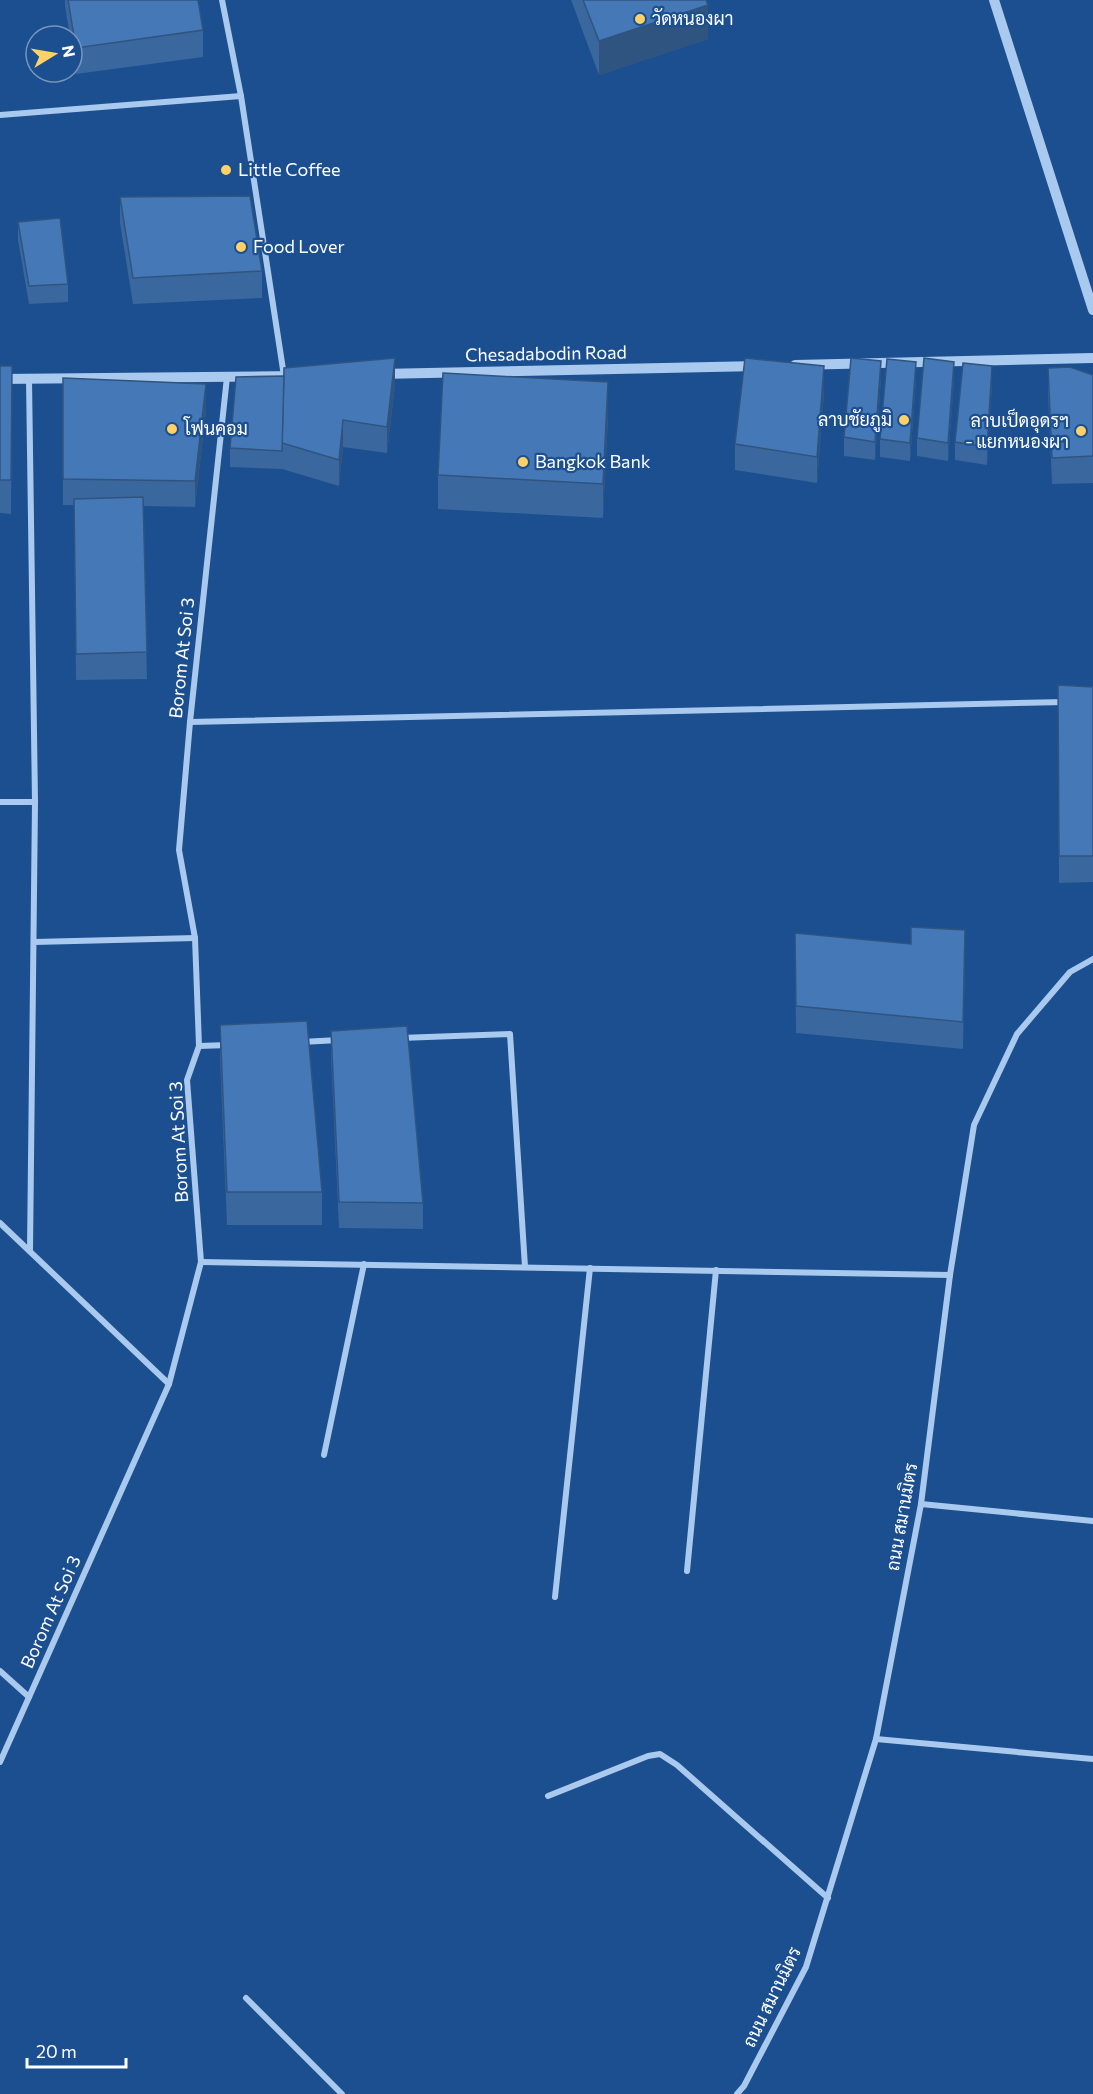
<svg xmlns="http://www.w3.org/2000/svg" width="1093" height="2094" viewBox="0 0 1093 2094" font-family="Commissioner,Sarabun,sans-serif">
<style>
.lines{fill:none;stroke-linecap:round;stroke-linejoin:round}
.minor{stroke:#a9c9ee;stroke-width:6}
.tertiary{stroke:#a9c9ee;stroke-width:10}
.wall{fill:#3a679d}
.shaded-wall{fill:#305480}
.building{fill:#4478b7;stroke:#305480;stroke-width:1.5}
.poi-dot{fill:#ffd166;stroke:#1b4f8f;stroke-width:2}
.labels{text-anchor:middle;stroke-width:4.5;stroke-linejoin:round;paint-order:stroke}
.poi-label{font-size:18px;fill:#fff;stroke:#1b4f8f;text-anchor:start}
.street-label{font-size:18px;fill:#fff;stroke:#1b4f8f}
</style>
<rect width="100%" height="100%" fill="#1b4f8f"/>
<g class="lines">
<!-- minor -->
<g class="minor">
<path d="M222,0L241,96L284,376"/>
<path d="M0,115L241,96"/>
<path d="M29,379L35,802L30,1251"/>
<path d="M190,722L1065,702"/>
<path d="M0,802H35"/>
<path d="M34,942L195,938"/>
<path d="M400,1038L510,1034L525,1267"/>
<path d="M301,1042L339,1040"/>
<path d="M199,1046L228,1045"/>
<path d="M0,1223L169,1384"/>
<path d="M201,1262L950,1275"/>
<path d="M324,1455L364,1264"/>
<path d="M921,1504L1093,1521"/>
<path d="M687,1571L716,1270"/>
<path d="M555,1597L590,1268"/>
<path d="M0,1671L29,1697"/>
<path d="M876,1739L1093,1759"/>
<path d="M0,1762L169,1384L201,1262L187,1080L199,1046L195,938L179,850L190,722L227,377"/>
<path d="M548,1796L648,1756L660,1754L677,1765L828,1898"/>
<path d="M246,1998L342,2094"/>
<path d="M737,2094L744,2086L806,1967L876,1739L921,1504L950,1275L974,1125L1017,1034L1070,972L1093,959"/>
</g>
<!-- tertiary -->
<g class="tertiary">
<path d="M994,0L1093,310"/>
<path d="M795,365L1093,358"/>
<path d="M381,374L759,366"/>
<path d="M0,379L297,376"/>
</g>
</g>
<!-- wall -->
<g class="wall">
<path d="M65,0H198L203,30V57L76,74L72,51V36H70L65,6Z"/>
<path d="M571,0H706L708,39L599,75Z"/>
<path d="M120,197L262,271V298L133,304L120,223Z"/>
<path d="M18,222L68,284V302L29,304L18,240Z"/>
<path d="M0,366H12L11,514L0,513Z"/>
<path d="M1048,368L1093,375V483L1052,484L1048,394Z"/>
<path d="M63,378L206,410L195,507L143,506L147,679L76,680L74,505H63Z"/>
<path d="M881,379L875,460L844,456V437Z"/>
<path d="M916,380L910,461L880,457V439Z"/>
<path d="M954,380L948,461L917,456V438Z"/>
<path d="M395,384L387,453L343,447L339,486L282,469L230,467V448Z"/>
<path d="M992,384L987,465L955,460V442Z"/>
<path d="M824,392L817,483L735,470V444Z"/>
<path d="M608,416L603,518L438,509V475Z"/>
<path d="M1058,685L1093,687V882L1059,883Z"/>
<path d="M795,933L965,956L963,1049L796,1033Z"/>
<path d="M220,1025L322,1192V1225H227L220,1058Z"/>
<path d="M331,1031L423,1203V1229L339,1228L331,1057Z"/>
</g>
<!-- shaded-wall -->
<g class="shaded-wall">
<path d="M708,5V39L599,75V41Z"/>
<path d="M395,358V384L387,453V427Z"/>
<path d="M881,361V379L875,460V442Z"/>
<path d="M916,362V380L910,461V443Z"/>
<path d="M954,362V380L948,461V443Z"/>
<path d="M824,366V392L817,483V457Z"/>
<path d="M992,366V384L987,465V447Z"/>
<path d="M608,382V416L603,518V484Z"/>
<path d="M206,384V410L195,507V481Z"/>
<path d="M343,420V447L339,486V460Z"/>
<path d="M965,930V956L963,1049V1022Z"/>
</g>
<!-- building -->
<g class="building">
<path d="M68,0H198L203,30L76,48Z"/>
<path d="M583,0H706L708,5L599,41Z"/>
<path d="M250,196L262,271L133,278L120,197Z"/>
<path d="M60,218L68,284L29,286L18,222Z"/>
<path d="M395,358L387,427L343,420L339,460L282,443L284,368Z"/>
<path d="M745,358L824,366L817,457L735,444Z"/>
<path d="M851,358L881,361L875,442L844,437Z"/>
<path d="M924,358L954,362L948,443L917,438Z"/>
<path d="M887,359L916,362L910,443L880,439Z"/>
<path d="M963,363L992,366L987,447L955,442Z"/>
<path d="M0,366H12L11,480H0Z"/>
<path d="M1070,367L1093,375V456L1052,458L1048,368Z"/>
<path d="M443,373L608,382L603,484L438,475Z"/>
<path d="M284,376L282,451L230,448L236,377Z"/>
<path d="M63,378L206,384L195,481L63,479Z"/>
<path d="M143,497L147,652L76,654L74,499Z"/>
<path d="M1058,685L1093,687V856H1059Z"/>
<path d="M911,927L965,930L963,1022L796,1006L795,933L911,944Z"/>
<path d="M307,1021L322,1192H227L220,1025Z"/>
<path d="M407,1026L423,1203L339,1202L331,1031Z"/>
</g>
<!-- markers -->
<g class="poi-dot">
<circle cx="640" cy="19" r="6"/>
<circle cx="226" cy="170" r="6"/>
<circle cx="241" cy="247" r="6"/>
<circle cx="904" cy="420" r="6"/>
<circle cx="172" cy="429" r="6"/>
<circle cx="1081" cy="431" r="6"/>
<circle cx="523" cy="462" r="6"/>
</g>
<g class="labels">
<!-- poi labels -->
<g class="poi-label">
<text x="652" y="25">วัดหนองผา</text>
<text x="238" y="176">Little Coffee</text>
<text x="253" y="253">Food Lover</text>
<text x="892" y="426" text-anchor="end">ลาบชัยภูมิ</text>
<text x="1069" y="427" text-anchor="end">ลาบเป็ดอุดรฯ<tspan x="1069" dy="21">- แยกหนองผา</tspan></text>
<text x="184" y="435">โฟนคอม</text>
<text x="535" y="468">Bangkok Bank</text>
</g>
<!-- street labels -->
<g class="street-label">
<text transform="translate(546 354) rotate(-1)" y="6">Chesadabodin Road</text>
<text transform="translate(182 658) rotate(-84)" y="6">Borom At Soi 3</text>
<text transform="translate(179 1142) rotate(-93)" y="6">Borom At Soi 3</text>
<text transform="translate(902 1517) rotate(-80)" y="6">ถนน สมานมิตร</text>
<text transform="translate(51 1612) rotate(-66)" y="6">Borom At Soi 3</text>
<text transform="translate(772 1997) rotate(-64)" y="6">ถนน สมานมิตร</text>
</g>
</g>
<!-- north arrow -->
<g transform="translate(54 54) rotate(79)"><circle r="28" fill="#1b4f8f" stroke="#7695bc" stroke-width="1.5"/>
<path d="M0-4.5L10 22L0 15L-10 22Z" fill="#ffd166"/>
<text y="-9" font-size="16" font-weight="bold" text-anchor="middle" fill="#ffffff">N</text>
</g>
<!-- scale -->
<path d="M27 2058v9h99v-9" fill="none" stroke="#ffffff" stroke-width="3"/>
<text x="36" y="2058" font-size="18" fill="#ffffff" stroke="#1b4f8f" stroke-width="4.5" paint-order="stroke">20 m</text>
</svg>
